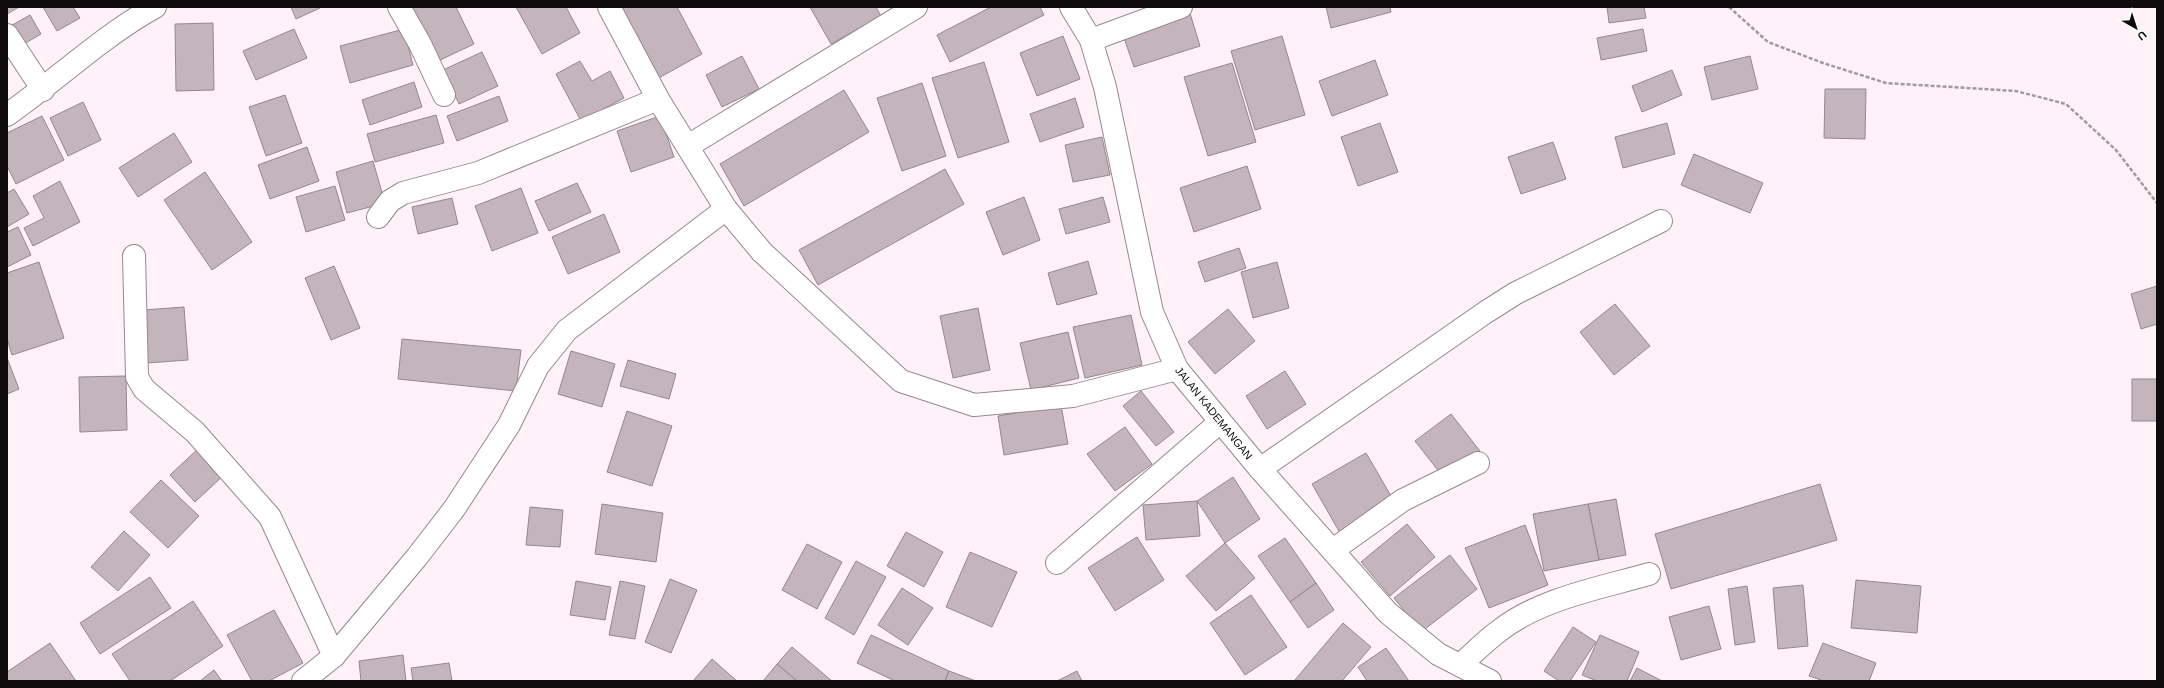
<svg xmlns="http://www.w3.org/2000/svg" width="2164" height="688" viewBox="0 0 2164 688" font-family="Helvetica,sans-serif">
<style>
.building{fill:#c4b5bd;stroke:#95878e}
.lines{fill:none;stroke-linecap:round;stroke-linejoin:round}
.minor-casing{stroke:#96888f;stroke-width:24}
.path{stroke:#a2999d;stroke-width:2.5;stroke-dasharray:4 2;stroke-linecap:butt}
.minor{stroke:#fff;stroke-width:22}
.labels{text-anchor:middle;stroke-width:3.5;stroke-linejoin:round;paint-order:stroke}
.street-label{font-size:11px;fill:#100c0e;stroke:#fff}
</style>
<rect width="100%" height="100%" fill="#fef2f8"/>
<!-- building -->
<g class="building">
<path d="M7,7H19L7,14Z"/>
<path d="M43,7H73L80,18L57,31Z"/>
<path d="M291,7H319L320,8L296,19Z"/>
<path d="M407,7H456L474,44L434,63Z"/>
<path d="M516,7H566L580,33L542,54Z"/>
<path d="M614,7H677L702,54L655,80Z"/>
<path d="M810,7H876L881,16L831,44Z"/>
<path d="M991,7H1040L1044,15L950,62L937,35Z"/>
<path d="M1326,7H1390L1391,12L1331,28Z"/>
<path d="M1607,7H1644L1646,18L1609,23Z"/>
<path d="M1189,10L1200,46L1134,67L1122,32Z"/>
<path d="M30,15L41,34L17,48L7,28Z"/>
<path d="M213,23L214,90L176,91L175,24Z"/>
<path d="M294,29L307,58L256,80L243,51Z"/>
<path d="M404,29L413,65L350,83L340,46Z"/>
<path d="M1643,29L1647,51L1601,60L1597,38Z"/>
<path d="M1063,36L1080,79L1037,96L1020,53Z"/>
<path d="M1282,36L1305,115L1255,130L1231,51Z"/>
<path d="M482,52L498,86L459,104L443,70Z"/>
<path d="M742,56L759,89L722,107L706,75Z"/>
<path d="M1750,56L1758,89L1712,100L1704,67Z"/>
<path d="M1375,60L1388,95L1332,116L1319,81Z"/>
<path d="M580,61L592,81L610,71L624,98L581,121L556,74Z"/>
<path d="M984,62L1009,142L958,158L932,78Z"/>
<path d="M1232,63L1256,142L1208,156L1184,77Z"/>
<path d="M1672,70L1682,95L1642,112L1632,86Z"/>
<path d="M414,82L422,107L370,125L362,100Z"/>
<path d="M922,83L946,156L902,171L877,98Z"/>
<path d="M1825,89H1866L1865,139L1824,138Z"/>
<path d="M844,90L869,132L744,206L720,164Z"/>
<path d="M285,95L302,143L266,156L249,107Z"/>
<path d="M499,96L508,121L457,141L447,116Z"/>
<path d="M1075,98L1084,127L1040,142L1030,114Z"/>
<path d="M83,102L101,140L68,156L50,118Z"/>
<path d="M436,115L444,143L375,162L367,134Z"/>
<path d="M42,116L64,160L16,184L7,166V133Z"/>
<path d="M660,116L674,157L631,172L617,131Z"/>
<path d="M1380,123L1398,172L1358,186L1341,137Z"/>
<path d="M1667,123L1675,154L1623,168L1615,137Z"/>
<path d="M174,133L192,162L138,197L119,168Z"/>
<path d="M1102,137L1110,175L1073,182L1065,145Z"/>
<path d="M1553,142L1566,179L1521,194L1508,157Z"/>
<path d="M307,147L319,181L270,199L258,165Z"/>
<path d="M1694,154L1763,183L1750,213L1681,185Z"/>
<path d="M373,161L385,203L347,213L336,172Z"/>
<path d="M1247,166L1261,209L1194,232L1180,188Z"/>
<path d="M945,169L964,204L818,285L799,250Z"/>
<path d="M205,172L252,242L212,270L164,200Z"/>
<path d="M60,181L80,222L33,246L24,228L44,218L33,196Z"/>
<path d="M577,183L591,212L549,231L535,201Z"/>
<path d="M335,186L345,220L306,232L296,197Z"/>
<path d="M521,188L538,233L492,251L475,206Z"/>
<path d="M14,189L29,214L7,227V193Z"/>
<path d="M1024,197L1040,240L1003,255L986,212Z"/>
<path d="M1103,197L1110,222L1066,234L1059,209Z"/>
<path d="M452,198L458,224L418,234L412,207Z"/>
<path d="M604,214L620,252L568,274L552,237Z"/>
<path d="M18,227L31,255L7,267V232Z"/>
<path d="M1239,248L1246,268L1205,282L1198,262Z"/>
<path d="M1088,261L1097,294L1057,305L1048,273Z"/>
<path d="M39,262L64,338L12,355L7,339V273Z"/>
<path d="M1277,262L1289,308L1253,318L1241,272Z"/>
<path d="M334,266L360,328L331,340L305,278Z"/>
<path d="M2157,286V324L2141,329L2131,294Z"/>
<path d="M1615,304L1650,346L1614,375L1580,332Z"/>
<path d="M184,307L188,360L147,363L143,310Z"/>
<path d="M978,308L990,370L953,378L940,316Z"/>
<path d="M1228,309L1255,341L1215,374L1188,342Z"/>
<path d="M1131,315L1142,365L1085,378L1073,327Z"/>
<path d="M1068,332L1079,378L1031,390L1020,343Z"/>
<path d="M402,339L521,350L516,391L398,379Z"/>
<path d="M571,351L615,364L602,407L558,394Z"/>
<path d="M7,358L19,389L7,394Z"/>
<path d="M628,360L676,374L669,399L620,386Z"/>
<path d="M1285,371L1306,404L1267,429L1246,396Z"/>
<path d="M126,376L127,430L80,432L79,377Z"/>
<rect x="2132" y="379" width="25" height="42"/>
<path d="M1141,391L1174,432L1156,446L1123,406Z"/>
<path d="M1061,405L1068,444L1004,455L998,416Z"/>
<path d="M627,411L672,426L652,486L607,472Z"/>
<path d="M1451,414L1480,451L1444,478L1415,441Z"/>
<path d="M1125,427L1152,464L1115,491L1087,454Z"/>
<path d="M200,447L225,474L195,502L170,475Z"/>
<path d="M1366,453L1394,501L1340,533L1312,484Z"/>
<path d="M1233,477L1260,519L1225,543L1197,501Z"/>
<path d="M161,480L199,516L168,548L130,512Z"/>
<path d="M1820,484L1837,540L1671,589L1655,534Z"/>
<path d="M1616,499L1626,555L1599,560L1588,504Z"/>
<path d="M1197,501L1200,536L1146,540L1143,505Z"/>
<path d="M602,504L663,513L656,562L595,554Z"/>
<path d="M1588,504L1599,560L1544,571L1533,514Z"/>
<path d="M530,507L563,510L560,547L526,545Z"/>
<path d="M1407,524L1435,557L1390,596L1361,562Z"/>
<path d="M1525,525L1548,585L1489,608L1465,548Z"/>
<path d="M124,531L150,555L118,591L91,567Z"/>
<path d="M906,532L943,552L924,587L887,566Z"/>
<path d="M1137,537L1164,580L1115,611L1088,568Z"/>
<path d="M1285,538L1316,583L1290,602L1258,556Z"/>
<path d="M1225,543L1255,578L1216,611L1186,576Z"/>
<path d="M807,544L842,562L817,609L782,590Z"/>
<path d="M970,552L1017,572L992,627L946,607Z"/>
<path d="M1450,555L1477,589L1421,632L1394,598Z"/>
<path d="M856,561L886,577L854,635L825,618Z"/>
<path d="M150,577L171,608L100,654L80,623Z"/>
<path d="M670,579L697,590L671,653L645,642Z"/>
<path d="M1856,580L1921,586L1917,633L1851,628Z"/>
<path d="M576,581L611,587L605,620L570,615Z"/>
<path d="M620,581L645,586L635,639L609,635Z"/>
<path d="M1316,583L1334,610L1308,628L1290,602Z"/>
<path d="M1803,585L1808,646L1778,649L1773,588Z"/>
<path d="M1747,586L1755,642L1735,645L1728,589Z"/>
<path d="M902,588L933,608L908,645L878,625Z"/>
<path d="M1251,595L1287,647L1245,675L1210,623Z"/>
<path d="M193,601L223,646L170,681H130L112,654Z"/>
<path d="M1709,606L1721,649L1681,660L1669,617Z"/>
<path d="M274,610L303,663L269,681H252L227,635Z"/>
<path d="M1343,623L1371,647L1342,681H1294Z"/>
<path d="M1573,627L1596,642L1570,681H1559L1544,671Z"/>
<path d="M871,635L949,671L945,681H895L857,663Z"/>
<path d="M1600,635L1639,652L1627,681H1597L1582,675Z"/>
<path d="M50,643L76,681H7V672Z"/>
<path d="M1823,643L1876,663L1869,681H1824L1809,676Z"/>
<path d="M792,647L832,681H797L777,664Z"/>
<path d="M1386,648L1409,681H1367L1358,667Z"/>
<path d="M403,655L406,681H361L359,661Z"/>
<path d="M712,659L737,681H693Z"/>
<path d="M449,663L452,681H413L411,668Z"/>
<path d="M777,664L797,681H763Z"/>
<path d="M1637,668L1662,681H1630Z"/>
<path d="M214,670L222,681H200Z"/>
<path d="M949,671L976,681H945Z"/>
<path d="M1077,671L1082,681H1057Z"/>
</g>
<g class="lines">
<defs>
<g id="minor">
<path d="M399,7L420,44L444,95"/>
<path d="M609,7L658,99L726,209L762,252L901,381L974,405L1073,396L1177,369"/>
<path d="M1071,7L1091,40L1105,87L1152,312L1177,369L1260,469L1388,613L1438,654L1490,681"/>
<path d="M7,35L43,90"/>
<path d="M1091,40L1181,7"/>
<path d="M7,115C57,80 101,37 155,7"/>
<path d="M688,146L916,7"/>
<path d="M378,217L390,201L403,193L478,173L658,99"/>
<path d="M134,256L137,377L144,389L195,432L270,517L334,656"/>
<path d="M1260,469L1486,312L1516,293L1661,221"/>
<path d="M1333,550L1403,500L1478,463"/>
<path d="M1057,563L1220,422"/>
<path d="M1460,665C1473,654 1485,641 1499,631C1539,599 1600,588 1649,574"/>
<path d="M303,681L334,656L417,557L454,509L509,425L538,366L567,330L726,209"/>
</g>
</defs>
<!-- minor casing -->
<use href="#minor" class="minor-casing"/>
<!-- path -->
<path class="path" d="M1729,7L1768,42L1823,63L1886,83L2016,91L2066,104L2116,150L2157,203"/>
<!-- minor -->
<use href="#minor" class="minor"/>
</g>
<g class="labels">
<!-- street labels -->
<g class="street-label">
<text transform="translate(1214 413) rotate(51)" y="4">JALAN KADEMANGAN</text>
</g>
</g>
<!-- border -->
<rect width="2164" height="688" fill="none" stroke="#100c0e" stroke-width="16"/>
<!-- north arrow -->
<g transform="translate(2136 28) rotate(141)" stroke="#ffffff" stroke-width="3" paint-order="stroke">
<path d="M0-3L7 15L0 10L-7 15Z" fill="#100c0e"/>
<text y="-6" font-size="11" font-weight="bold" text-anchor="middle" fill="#100c0e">U</text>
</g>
</svg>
